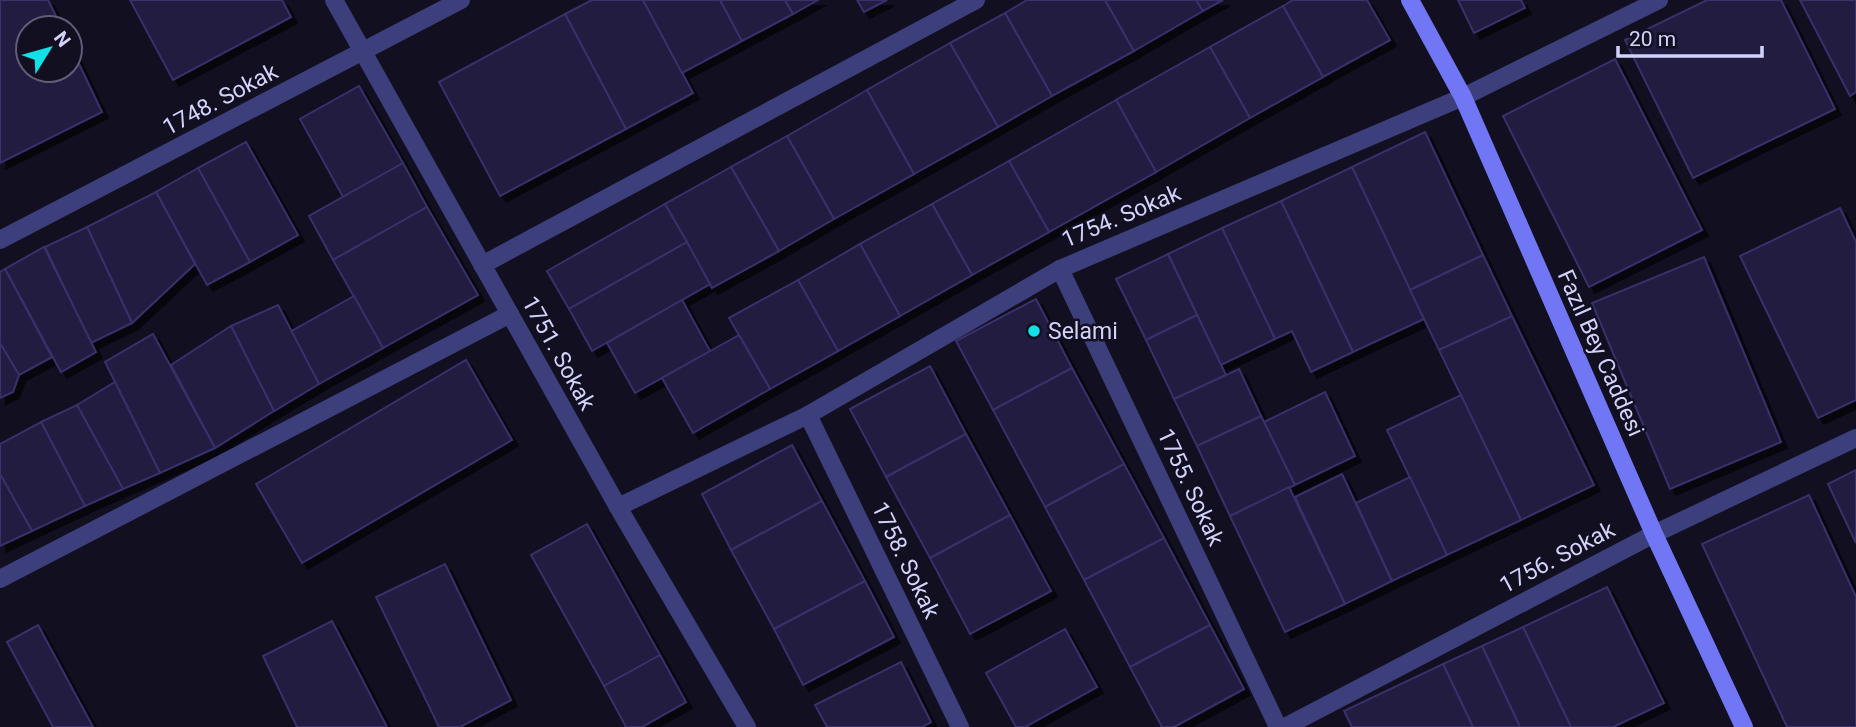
<svg xmlns="http://www.w3.org/2000/svg" width="1856" height="727" viewBox="0 0 1856 727" font-family="Roboto,sans-serif">
<style>
.building{fill:#211c40;stroke:#38306a;stroke-width:2;filter:url(#shadow)}
.lines{fill:none;stroke-linecap:round;stroke-linejoin:round}
.street{stroke:#3d3f7c;stroke-width:18}
.secondary{stroke:#7076f4;stroke-width:18}
.poi-dot{fill:#12e0e7;stroke:#110f20;stroke-width:2.5}
.labels{text-anchor:middle;stroke-width:5;stroke-linejoin:round;paint-order:stroke}
.street-label{font-size:23px;fill:#d3d2fb;stroke:#110f20}
.poi-label{font-size:23px;fill:#d3d2fb;stroke:#110f20;text-anchor:start}
</style>
<defs>
<filter id="shadow"><feDropShadow dx="6" dy="6" stdDeviation="0" flood-color="#0009"/></filter>
</defs>
<rect width="100%" height="100%" fill="#110f20"/>
<!-- building -->
<g class="building">
<path d="M0,0H48L62,28H28V70H70V45L102,112L0,163Z"/>
<path d="M130,0H282L291,17L173,80Z"/>
<path d="M592,0H643L693,93L626,129L565,14Z"/>
<path d="M643,0H720L742,41L682,73Z"/>
<path d="M720,0H785L793,14L742,41Z"/>
<path d="M785,0H818L793,14Z"/>
<path d="M857,0H887L864,12Z"/>
<path d="M1027,0H1105L1134,51L1052,96L1005,13Z"/>
<path d="M1105,0H1196L1203,11L1134,51Z"/>
<path d="M1196,0H1223L1203,11Z"/>
<path d="M1293,0H1367L1390,40L1323,77L1283,6Z"/>
<path d="M1458,0H1521L1525,8L1474,33Z"/>
<path d="M1707,0H1781L1835,109L1693,178L1625,40Z"/>
<path d="M1800,0H1856V92L1850,96Z"/>
<path d="M1283,6L1323,77L1250,118L1210,47Z"/>
<path d="M1005,13L1052,96L998,127L950,43Z"/>
<path d="M565,14L626,129L500,196L439,82Z"/>
<path d="M950,43L998,127L914,174L867,90Z"/>
<path d="M1210,47L1250,118L1156,172L1116,100Z"/>
<path d="M1615,59L1702,230L1589,287L1503,116Z"/>
<path d="M359,86L403,163L343,197L300,119Z"/>
<path d="M867,90L914,174L834,219L787,136Z"/>
<path d="M1116,100L1156,172L1049,232L1009,161Z"/>
<path d="M1425,132L1483,255L1410,290L1352,167Z"/>
<path d="M787,136L834,219L779,251L731,167Z"/>
<path d="M246,142L298,235L250,262L198,168Z"/>
<path d="M1009,161L1049,232L972,275L932,204Z"/>
<path d="M403,163L427,207L333,260L309,216Z"/>
<path d="M731,167L779,251L712,288L665,204Z"/>
<path d="M1352,167L1424,319L1353,352L1281,201Z"/>
<path d="M198,168L250,262L207,285L156,192Z"/>
<path d="M156,192L195,264L132,323L87,227Z"/>
<path d="M1281,201L1353,352L1311,372L1292,331L1275,339L1222,228Z"/>
<path d="M665,204L687,242L569,309L547,271Z"/>
<path d="M932,204L972,275L900,316L860,244Z"/>
<path d="M427,207L478,295L383,348L333,260Z"/>
<path d="M1840,208L1856,242V400L1818,418L1740,256Z"/>
<path d="M87,227L132,323L91,343L45,247Z"/>
<path d="M1222,228L1275,339L1221,365L1168,254Z"/>
<path d="M687,242L710,284L592,351L569,309Z"/>
<path d="M860,244L900,316L838,351L798,280Z"/>
<path d="M44,247L96,352L61,372L5,269Z"/>
<path d="M1168,254L1197,315L1146,340L1116,279Z"/>
<path d="M1483,255L1512,316L1439,350L1410,290Z"/>
<path d="M1704,257L1781,442L1670,489L1592,303Z"/>
<path d="M5,269L52,357L19,375L0,343V272Z"/>
<path d="M798,280L838,351L770,389L729,318Z"/>
<path d="M354,296L383,348L319,384L290,332Z"/>
<path d="M1036,299L1072,368L993,410L956,341Z"/>
<path d="M682,300L710,351L635,393L607,343Z"/>
<path d="M278,305L319,384L274,411L231,326Z"/>
<path d="M1197,315L1226,375L1174,399L1146,340Z"/>
<path d="M1512,316L1594,485L1521,520L1439,350Z"/>
<path d="M231,326L274,411L215,448L171,365Z"/>
<path d="M153,334L215,448L160,473L105,362Z"/>
<path d="M739,335L770,389L693,433L662,378Z"/>
<path d="M0,343L19,375L13,392L0,398Z"/>
<path d="M466,360L512,440L302,563L256,484Z"/>
<path d="M930,366L966,434L886,477L850,409Z"/>
<path d="M1072,368L1124,464L1045,507L993,410Z"/>
<path d="M1239,369L1261,416L1197,446L1174,399Z"/>
<path d="M115,382L160,473L123,489L77,405Z"/>
<path d="M1325,392L1355,456L1295,485L1264,422Z"/>
<path d="M1461,395L1521,520L1447,555L1387,430Z"/>
<path d="M77,405L123,489L85,506L41,422Z"/>
<path d="M1261,416L1295,485L1230,516L1197,446Z"/>
<path d="M41,422L85,506L32,531L0,474V444Z"/>
<path d="M966,434L1010,515L930,558L886,477Z"/>
<path d="M792,445L822,501L731,550L702,494Z"/>
<path d="M1124,464L1164,538L1084,580L1045,507Z"/>
<path d="M1856,470V543L1828,484Z"/>
<path d="M0,474L32,531L0,546Z"/>
<path d="M1342,474L1392,581L1345,604L1295,497Z"/>
<path d="M1410,477L1447,555L1392,581L1356,503Z"/>
<path d="M1289,487L1345,604L1285,632L1230,516Z"/>
<path d="M1809,495L1856,597V727H1787L1702,544Z"/>
<path d="M822,501L865,581L774,629L731,550Z"/>
<path d="M1010,515L1051,591L970,634L930,558Z"/>
<path d="M587,524L660,655L604,686L531,555Z"/>
<path d="M1164,538L1210,625L1130,667L1084,580Z"/>
<path d="M445,564L511,700L460,727H439L376,597Z"/>
<path d="M865,581L894,637L803,685L774,629Z"/>
<path d="M1607,587L1664,703L1613,727H1571L1523,627Z"/>
<path d="M332,621L387,727H297L263,656Z"/>
<path d="M38,625L93,727H53L7,642Z"/>
<path d="M1210,625L1244,689L1174,727H1162L1130,667Z"/>
<path d="M1523,627L1571,727H1520L1482,646Z"/>
<path d="M1065,629L1097,687L1025,727H1016L986,673Z"/>
<path d="M1482,646L1520,727H1473L1443,664Z"/>
<path d="M660,655L686,702L642,727H626L604,686Z"/>
<path d="M901,662L931,722L922,727H827L815,705Z"/>
<path d="M1443,664L1473,727H1352L1344,711Z"/>
</g>
<g class="lines">
<!-- street -->
<g class="street">
<path d="M334,0L618,507L747,727"/>
<path d="M0,240L461,0"/>
<path d="M482,265L976,0"/>
<path d="M1060,269L1278,727"/>
<path d="M808,415L960,727"/>
<path d="M618,507L808,415L1060,269L1463,97L1659,0"/>
<path d="M0,579L510,314"/>
<path d="M1285,727L1654,534L1856,438"/>
</g>
<!-- secondary -->
<path class="secondary" d="M1410,0L1463,97L1654,534L1744,727"/>
</g>
<!-- markers -->
<circle class="poi-dot" cx="1034" cy="331" r="7"/>
<g class="labels">
<!-- street labels -->
<g class="street-label">
<text transform="translate(220 99) rotate(-28)" y="8">1748. Sokak</text>
<text transform="translate(1121 216) rotate(-23)" y="8">1754. Sokak</text>
<text transform="translate(559 353) rotate(61)" y="8">1751. Sokak</text>
<text transform="translate(1601 353) rotate(66)" y="8">Fazıl Bey Caddesi</text>
<text transform="translate(1191 487) rotate(65)" y="8">1755. Sokak</text>
<text transform="translate(1557 557) rotate(-28)" y="8">1756. Sokak</text>
<text transform="translate(906 560) rotate(64)" y="8">1758. Sokak</text>
</g>
<!-- poi labels -->
<g class="poi-label">
<text x="1048" y="339">Selami</text>
</g>
</g>
<!-- north arrow -->
<g transform="translate(49 49) rotate(53)"><circle r="33" fill="#110f20" stroke="#5f5d78" stroke-width="2"/>
<path d="M0-5L12 26L0 18L-12 26Z" fill="#12e0e7"/>
<text y="-10" font-size="19" font-weight="bold" text-anchor="middle" fill="#d3d2fb">N</text>
</g>
<!-- scale -->
<path d="M1618 46v10h144v-10" fill="none" stroke="#d3d2fb" stroke-width="3.5"/>
<text x="1629" y="46" font-size="21" fill="#d3d2fb" stroke="#110f20" stroke-width="5" paint-order="stroke">20 m</text>
</svg>
